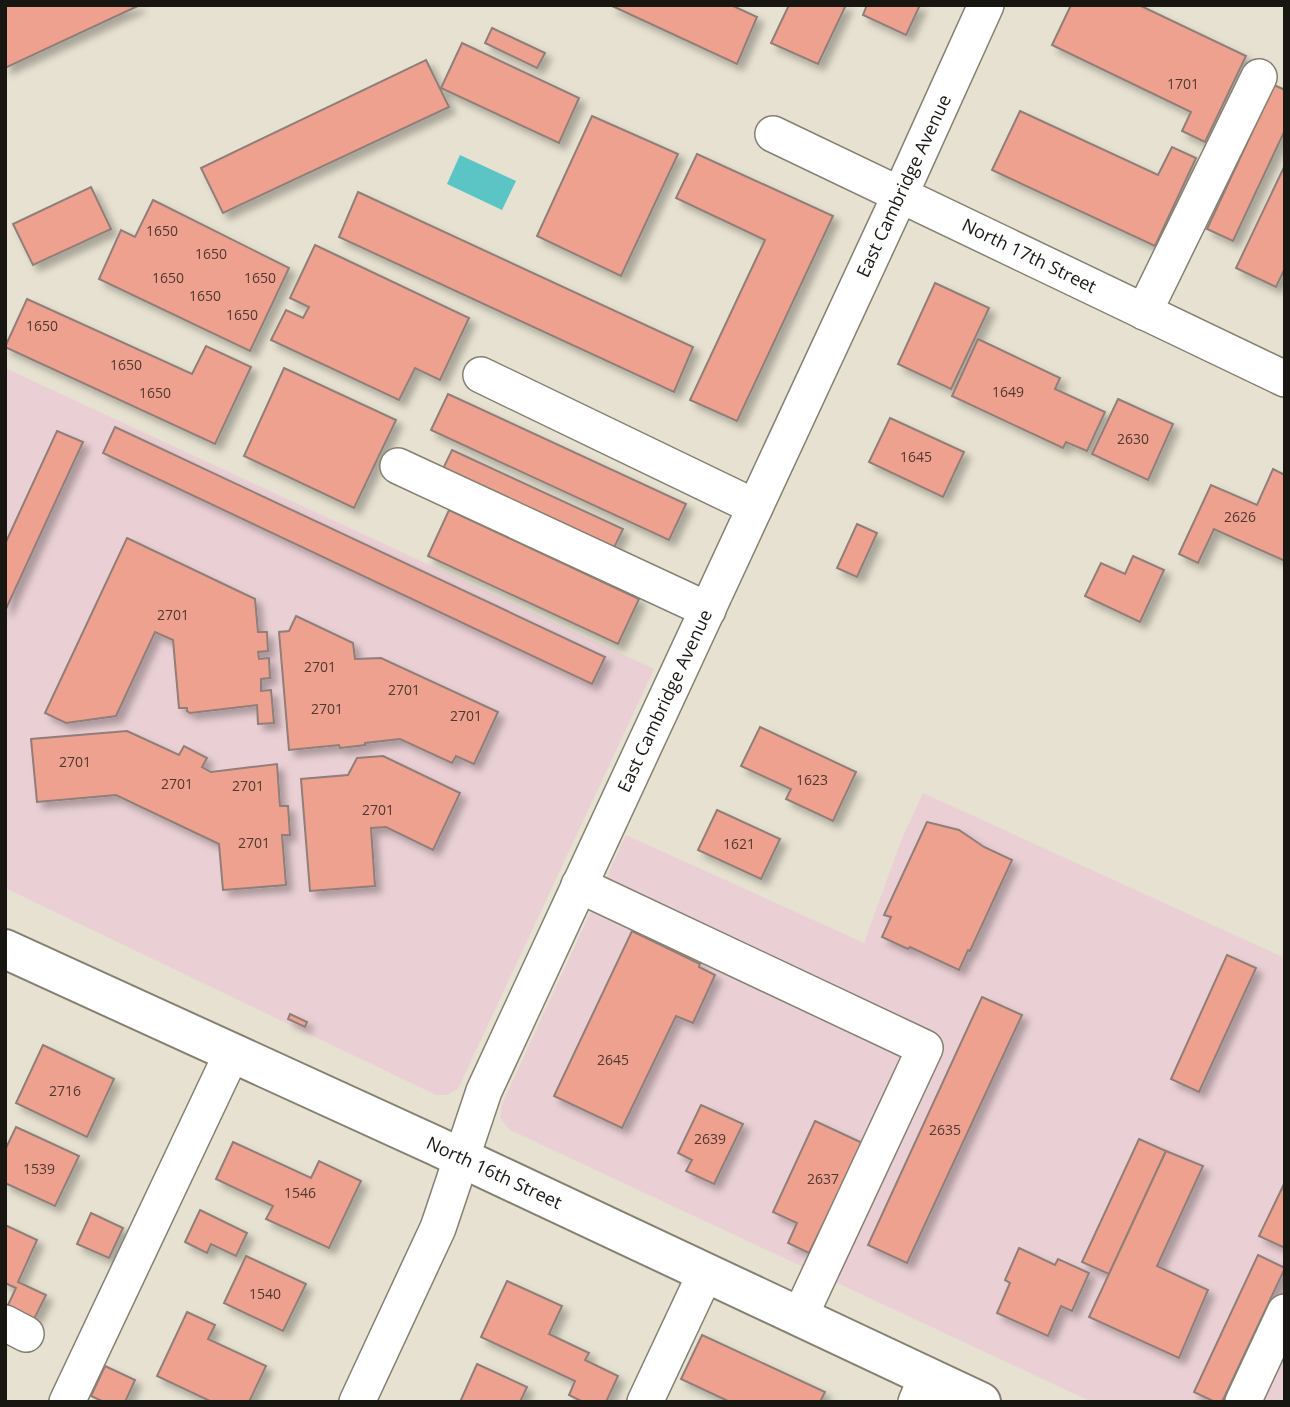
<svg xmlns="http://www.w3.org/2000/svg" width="1290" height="1407" viewBox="0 0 1290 1407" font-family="'Open Sans',sans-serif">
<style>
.commercial{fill:#ead0d5}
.water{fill:#5bc5c6}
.building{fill:#efa18f;stroke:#907e79;stroke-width:2;filter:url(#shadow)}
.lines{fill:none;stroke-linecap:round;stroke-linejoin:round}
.minor-casing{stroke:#858071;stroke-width:38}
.major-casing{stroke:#858071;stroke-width:42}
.minor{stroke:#fff;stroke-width:35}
.major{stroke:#fff;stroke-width:38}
.labels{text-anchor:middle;stroke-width:7;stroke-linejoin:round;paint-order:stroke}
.number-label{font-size:14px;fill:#4e3930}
.street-label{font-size:18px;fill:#181611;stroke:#fff}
</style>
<defs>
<filter id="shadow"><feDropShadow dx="6" dy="6" stdDeviation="3.5" flood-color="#0004"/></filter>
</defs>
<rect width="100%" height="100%" fill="#e6e1d0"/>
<!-- commercial -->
<g class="commercial">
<path d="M5,368L654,669L458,1089L447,1095H436L5,888Z"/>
<path d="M923,793L1285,958V1402H1092L510,1130L500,1118L502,1104L626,835L864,943L901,841Z"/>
</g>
<!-- water -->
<path class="water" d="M460,155L516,181L502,210L447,184Z"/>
<!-- building -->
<g class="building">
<path d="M5,5H140L5,68Z"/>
<path d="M610,5H731L757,17L737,64Z"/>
<path d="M789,5H846L818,64L771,43Z"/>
<path d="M867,5H920L906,35L863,15Z"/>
<path d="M1071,5H1139L1246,56L1205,142L1182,131L1191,112L1052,45Z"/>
<path d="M492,28L545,53L537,68L485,43Z"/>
<path d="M462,43L579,98L559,143L441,88Z"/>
<path d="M426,60L449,107L223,213L201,168Z"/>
<path d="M1274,85L1285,90V130L1233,241L1207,229Z"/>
<path d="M1020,111L1158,175L1172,147L1196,158L1155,246L992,170Z"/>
<path d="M592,116L678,154L621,276L537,236Z"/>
<path d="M697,154L833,216L737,421L690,400L765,240L676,198Z"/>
<path d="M1285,165V268L1276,287L1236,268Z"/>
<path d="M91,187L111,229L33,265L13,224Z"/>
<path d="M358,192L693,347L674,392L339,237Z"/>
<path d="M153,200L289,268L250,351L99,279L121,230L135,237Z"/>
<path d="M315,245L469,318L440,380L415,368L399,400L271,340L286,310L303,318L309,307L290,298Z"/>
<path d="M935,283L989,308L951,389L898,364Z"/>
<path d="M27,299L192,374L206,346L251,367L215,444L5,347Z"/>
<path d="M978,339L1060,378L1055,389L1105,412L1087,451L1066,442L1063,448L952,396Z"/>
<path d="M284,368L396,420L354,508L244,456Z"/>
<path d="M448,394L686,504L669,540L431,430Z"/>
<path d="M1118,399L1173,424L1148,480L1092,454Z"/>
<path d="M890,418L964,452L943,497L869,462Z"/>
<path d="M115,427L605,657L592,684L103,453Z"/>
<path d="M57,431L83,442L5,611V544Z"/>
<path d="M452,450L623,529L611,554L440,475Z"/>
<path d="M1273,469L1285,475V561L1214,529L1198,563L1179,554L1211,485L1257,505Z"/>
<path d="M449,510L639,599L618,644L428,556Z"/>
<path d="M857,524L877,533L857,577L837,568Z"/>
<path d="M127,538L255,599L258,632H267L268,651L258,652L259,659L269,658L270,678L261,679V691L271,690L274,723L258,724L257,705L190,713L187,711V708H179L173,640L155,632L116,716L66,723L45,713Z"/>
<path d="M1133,556L1164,570L1140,622L1085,596L1101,563L1125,574Z"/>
<path d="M296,616L353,643L355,659L381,658L498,712L474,764L456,756L452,763L400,739L365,743V745L340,748L339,745L289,750L279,632L289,631Z"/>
<path d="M760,727L856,772L833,821L786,799L791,789L741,766Z"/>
<path d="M127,731L179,755L184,746L207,758L202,767L211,772L277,764L280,806H288L290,835H282L286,885L223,890L219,844L116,795L37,802L31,739Z"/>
<path d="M383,756L460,793L433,850L386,827L371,828L375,886L310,891L301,779L348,775L357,758Z"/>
<path d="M717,810L780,839L761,879L698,850Z"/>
<path d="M927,822L959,830L984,847L1012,860L970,951L968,950L959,970L910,947L908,949L882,937L891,917L884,915Z"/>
<path d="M632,931L700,964L699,967L715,975L693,1023L676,1016L622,1128L554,1096Z"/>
<path d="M1227,955L1256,968L1199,1092L1171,1079Z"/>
<path d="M982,997L1022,1015L907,1263L868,1245Z"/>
<path d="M290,1014L307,1022L305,1027L288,1019Z"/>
<path d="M43,1045L114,1079L87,1137L16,1103Z"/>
<path d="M701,1105L743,1124L714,1184L686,1171L692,1160L678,1153Z"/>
<path d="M815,1121L871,1147L838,1208L832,1206L809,1253L788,1243L797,1223L773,1212Z"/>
<path d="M16,1127L79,1156L55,1206L5,1183V1150Z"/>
<path d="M1139,1139L1166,1151L1109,1274L1082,1262Z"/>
<path d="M233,1142L311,1178L319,1161L361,1181L329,1248L266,1219L273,1206L216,1179Z"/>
<path d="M1166,1151L1203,1166L1157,1266L1208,1290L1179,1358L1089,1317Z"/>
<path d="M1285,1182V1248L1259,1236Z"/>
<path d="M200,1210L247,1233L236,1256L211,1244L207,1253L185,1242Z"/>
<path d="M91,1213L123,1228L109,1258L77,1244Z"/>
<path d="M5,1225L37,1240L18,1282L46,1295L34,1319L7,1307L16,1288L5,1283Z"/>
<path d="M1019,1248L1055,1265L1058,1259L1089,1273L1072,1311L1061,1306L1048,1336L997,1313L1010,1283L1005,1280Z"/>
<path d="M1258,1255L1285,1268L1222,1402H1215L1194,1392Z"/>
<path d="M246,1256L306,1284L283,1331L224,1303Z"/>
<path d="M507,1281L562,1306L549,1334L589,1353L585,1360L618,1376L606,1402H583L569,1395L575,1381L481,1337Z"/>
<path d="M187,1312L215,1325L208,1339L266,1366L249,1402H212L157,1376Z"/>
<path d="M702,1335L825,1392L820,1402H730L681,1379Z"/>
<path d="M477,1364L527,1387L520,1402H460Z"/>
<path d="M105,1366L135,1380L125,1402H104L91,1396Z"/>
</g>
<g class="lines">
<defs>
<g id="minor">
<path d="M773,134L1285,379"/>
<path d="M1144,312L1259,77"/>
<path d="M481,375L755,507"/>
<path d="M398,466L708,610"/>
<path d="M579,885L925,1048L800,1316"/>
<path d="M5,1323L26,1334"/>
<path d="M67,1402L232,1053"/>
<path d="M357,1402L438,1228L484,1091L900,195L986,5"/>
<path d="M645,1402L706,1272"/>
<path d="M916,1402L927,1376"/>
<path d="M1243,1402L1285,1312"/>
</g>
<path id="major" d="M5,949L434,1145L981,1402"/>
</defs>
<!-- minor casing -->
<use href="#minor" class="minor-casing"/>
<!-- major casing -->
<use href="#major" class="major-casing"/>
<!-- minor -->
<use href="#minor" class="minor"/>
<!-- major -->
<use href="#major" class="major"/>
</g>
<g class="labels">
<!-- number labels -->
<g class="number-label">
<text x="1183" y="89">1701</text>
<text x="162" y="236">1650</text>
<text x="211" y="259">1650</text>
<text x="168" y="283">1650</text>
<text x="260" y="283">1650</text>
<text x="205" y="301">1650</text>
<text x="242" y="320">1650</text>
<text x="42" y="331">1650</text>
<text x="126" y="370">1650</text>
<text x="1008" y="397">1649</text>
<text x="155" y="398">1650</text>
<text x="1133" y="444">2630</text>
<text x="916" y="462">1645</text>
<text x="1240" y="522">2626</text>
<text x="173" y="620">2701</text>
<text x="320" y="672">2701</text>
<text x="404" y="695">2701</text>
<text x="327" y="714">2701</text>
<text x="466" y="721">2701</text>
<text x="75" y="767">2701</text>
<text x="812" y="785">1623</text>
<text x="177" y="789">2701</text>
<text x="248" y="791">2701</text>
<text x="378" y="815">2701</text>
<text x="254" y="848">2701</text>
<text x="739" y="849">1621</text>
<text x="613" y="1065">2645</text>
<text x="65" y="1096">2716</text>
<text x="945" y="1135">2635</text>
<text x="710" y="1144">2639</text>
<text x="39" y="1174">1539</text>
<text x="823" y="1184">2637</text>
<text x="300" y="1198">1546</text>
<text x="265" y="1299">1540</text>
</g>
<!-- street labels -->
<g class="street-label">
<text transform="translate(904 186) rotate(-65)" y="6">East Cambridge Avenue</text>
<text transform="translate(1029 256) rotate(26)" y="6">North 17th Street</text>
<text transform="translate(665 701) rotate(-65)" y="6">East Cambridge Avenue</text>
<text transform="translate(494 1173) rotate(25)" y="6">North 16th Street</text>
</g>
</g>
<!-- border -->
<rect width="1290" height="1407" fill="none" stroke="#181611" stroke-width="14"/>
</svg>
